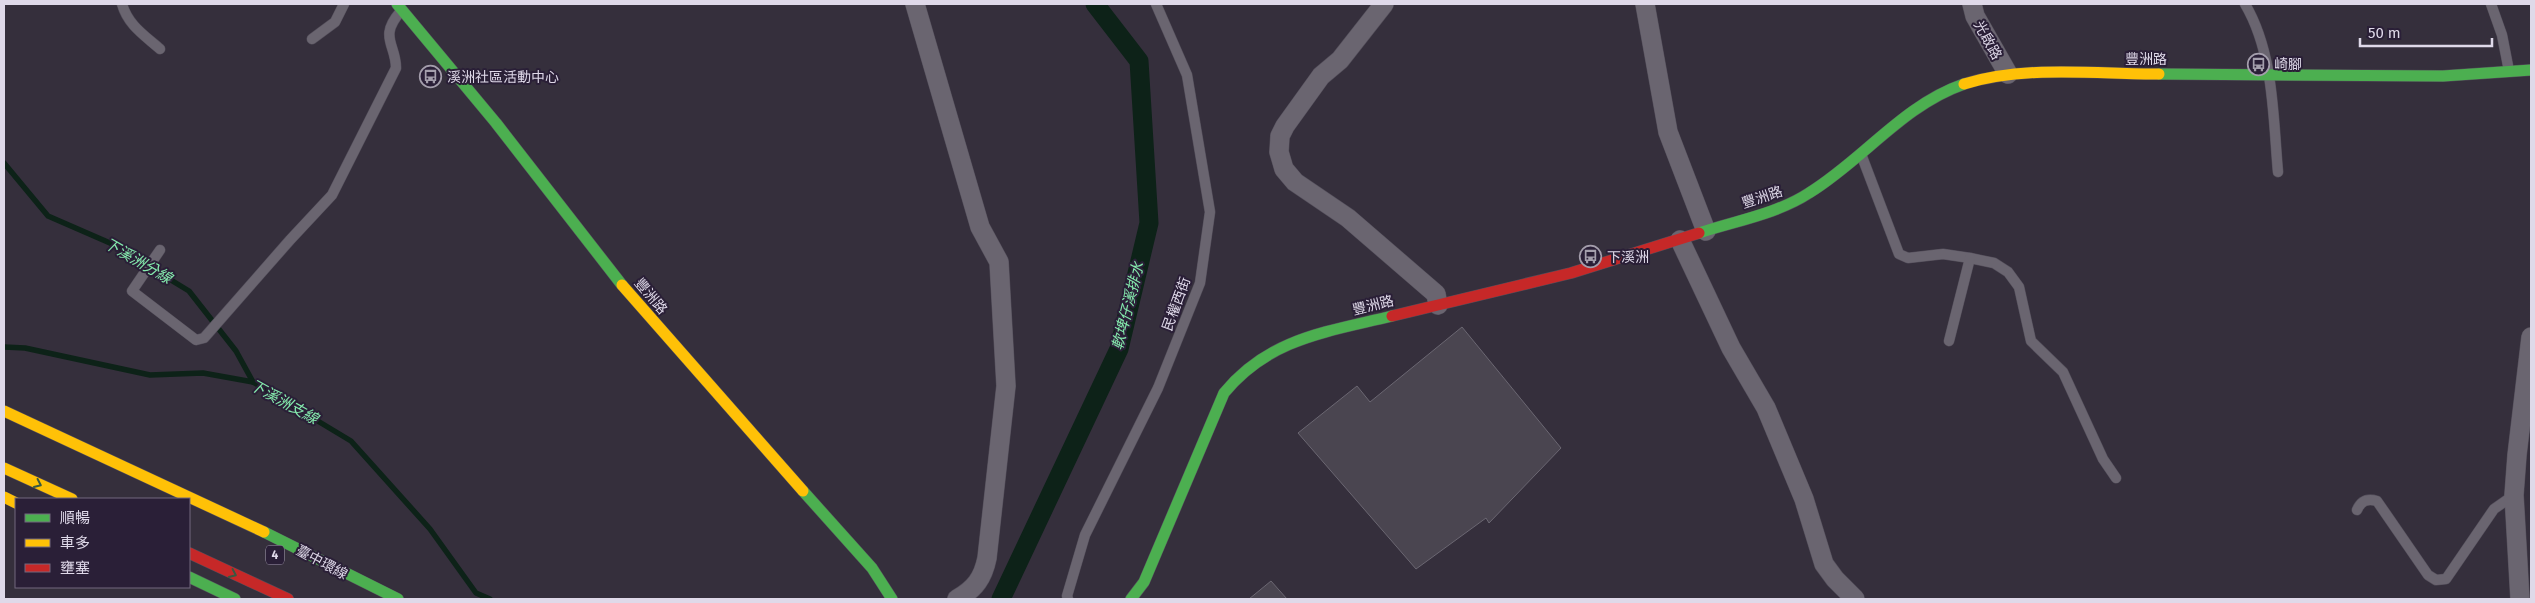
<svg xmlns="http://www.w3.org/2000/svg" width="2535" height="603" viewBox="0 0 2535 603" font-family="'Fira Sans','Noto Sans TC',sans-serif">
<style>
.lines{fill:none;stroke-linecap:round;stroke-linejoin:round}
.stream{stroke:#0d2218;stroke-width:5.5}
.canal{stroke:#0d2218;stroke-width:19}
.building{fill:#4a4550;stroke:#6b6772}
.lane-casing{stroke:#534e5a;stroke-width:11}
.street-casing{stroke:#534e5a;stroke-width:20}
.fast-casing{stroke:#534e5a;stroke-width:12}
.slow-casing{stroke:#534e5a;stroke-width:12}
.jam-casing{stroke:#534e5a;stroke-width:12}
.lane{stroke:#6a6570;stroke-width:10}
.street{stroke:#6a6570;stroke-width:19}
.fast{stroke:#4caf50;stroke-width:11}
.slow{stroke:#ffc107;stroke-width:11}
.jam{stroke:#c62828;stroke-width:11}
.oneway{stroke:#385941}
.labels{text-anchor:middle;stroke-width:4;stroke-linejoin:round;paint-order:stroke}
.shield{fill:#2a1f37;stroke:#a9a1b4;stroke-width:1}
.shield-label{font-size:12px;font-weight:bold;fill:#dfd9e9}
.street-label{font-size:14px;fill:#dfd9e9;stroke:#2a1f37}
.poi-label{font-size:14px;fill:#dfd9e9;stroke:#2a1f37;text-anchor:start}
.water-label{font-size:15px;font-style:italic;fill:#85ebad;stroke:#2a1f37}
</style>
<rect width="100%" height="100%" fill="#352f3c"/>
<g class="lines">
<!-- stream -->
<g class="stream">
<path d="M4,163L48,216L110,243L189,291L236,351L253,382"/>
<path d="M4,347L25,348L150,375L203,373L253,382L351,441L430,529L476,593L490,599"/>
</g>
<!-- canal -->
<path class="canal" d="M1001,599L1119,349L1149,223L1139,61L1095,4"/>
</g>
<!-- building -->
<g class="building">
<path d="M1462,327L1561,448L1489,523L1486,518L1416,569L1298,433L1357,386L1370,402Z"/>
<path d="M1271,581L1287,599H1249Z"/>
</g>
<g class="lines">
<defs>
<g id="lane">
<path d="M122,4C128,25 144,35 160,49"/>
<path d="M2245,4C2274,53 2273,117 2278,172"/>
<path d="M2491,4L2502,35L2509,71"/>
<path d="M312,39L335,22L344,4"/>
<path d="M1861,154L1899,254L1908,258L1943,254L1970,258L1994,263L2008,272L2019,287L2031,341L2063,372L2103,459L2116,478"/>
<path d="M160,250L132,291L196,340L204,338L290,240L332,195L396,68C396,44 378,37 401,11"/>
<path d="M1949,341L1970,258"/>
<path d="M2357,510C2361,501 2367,498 2377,501L2428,575L2436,580L2446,579L2494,509L2514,495"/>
<path d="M1068,599L1067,596L1085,535L1158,388L1200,283L1210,212L1187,75L1156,4"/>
</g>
<g id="street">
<path d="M915,4L980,227L999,262L1006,386L987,558C983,578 975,589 957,599"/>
<path d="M1384,4L1340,60L1321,76L1285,126L1280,136L1279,152L1284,169L1295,182L1348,218L1436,294L1438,305"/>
<path d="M1645,4L1668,132L1706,231"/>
<path d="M1972,4L1975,16L2008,74"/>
<path d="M1680,240L1731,348L1766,408L1804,499L1824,564L1835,579L1855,599"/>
<path d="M2520,599L2514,495L2517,455L2531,337"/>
</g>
<g id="fast">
<path d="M397,4L496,123L622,285"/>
<path d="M2159,74L2443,76L2531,70"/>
<path d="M1699,233C1735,221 1777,214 1809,193C1863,160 1903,105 1964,84"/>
<path d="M803,491L872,568L892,599"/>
<path d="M264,532L398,599"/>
<path d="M189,577L235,599"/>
<path d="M1131,599L1144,582L1224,393C1269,338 1327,332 1392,316"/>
</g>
<g id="slow">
<path d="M1964,84C2025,65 2095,74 2159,74"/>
<path d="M622,285L803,491"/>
<path d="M4,411L264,532"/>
<path d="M4,468L72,499"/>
<path d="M4,497L16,503"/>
</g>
<g id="jam">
<path d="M1392,316L1571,273L1699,233"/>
<path d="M189,553L288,599"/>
</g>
</defs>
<!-- lane casing -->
<use href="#lane" class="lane-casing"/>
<!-- street casing -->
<use href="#street" class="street-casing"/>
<!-- fast casing -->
<use href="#fast" class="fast-casing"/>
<!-- slow casing -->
<use href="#slow" class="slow-casing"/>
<!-- jam casing -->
<use href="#jam" class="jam-casing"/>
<!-- lane -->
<use href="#lane" class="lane"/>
<!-- street -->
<use href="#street" class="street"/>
<!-- fast -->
<use href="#fast" class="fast"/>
<!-- slow -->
<use href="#slow" class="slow"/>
<!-- jam -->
<use href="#jam" class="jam"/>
</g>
<!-- one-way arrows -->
<defs><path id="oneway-chevron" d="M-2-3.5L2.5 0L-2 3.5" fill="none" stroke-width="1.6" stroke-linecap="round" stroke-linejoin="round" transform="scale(1.25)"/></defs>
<g class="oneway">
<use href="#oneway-chevron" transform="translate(38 484) rotate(25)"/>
<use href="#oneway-chevron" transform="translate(233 574) rotate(25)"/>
</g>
<!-- icons -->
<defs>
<symbol id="bus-ring" viewBox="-11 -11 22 22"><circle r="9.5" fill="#2a1f37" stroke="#a49eac" stroke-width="1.5"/><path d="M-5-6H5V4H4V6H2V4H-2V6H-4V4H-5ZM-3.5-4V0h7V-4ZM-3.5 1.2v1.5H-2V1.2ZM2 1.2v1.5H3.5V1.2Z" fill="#a49eac"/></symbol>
</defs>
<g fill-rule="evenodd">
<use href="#bus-ring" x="2246" y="52" width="25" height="25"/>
<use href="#bus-ring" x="418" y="64" width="25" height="25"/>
<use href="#bus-ring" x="1578" y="244" width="25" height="25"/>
</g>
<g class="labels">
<!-- shield labels -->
<rect class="shield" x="266" y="545.5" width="18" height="19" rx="4"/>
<g class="shield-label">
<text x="275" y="559">4</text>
</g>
<!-- street labels -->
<g class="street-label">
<text transform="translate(1988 40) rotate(61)" y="5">光啟路</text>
<text x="2146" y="64">豐洲路</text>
<text transform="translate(1762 197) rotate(-18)" y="5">豐洲路</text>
<text transform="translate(651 296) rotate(50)" y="5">豐洲路</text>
<text transform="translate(1176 304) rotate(-70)" y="5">民權西街</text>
<text transform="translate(1373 305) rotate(-14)" y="5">豐洲路</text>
<text transform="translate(322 562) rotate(28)" y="5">臺中環線</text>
</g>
<!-- poi labels -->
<g class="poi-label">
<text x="2274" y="69">崎腳</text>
<text x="447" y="82">溪洲社區活動中心</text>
<text x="1607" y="262">下溪洲</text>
</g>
<!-- water labels -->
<g class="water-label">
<text transform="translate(138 261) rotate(30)" y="5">下溪洲分線</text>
<text transform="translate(1128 306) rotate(-76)" y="5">軟埤仔溪排水</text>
<text transform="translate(284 402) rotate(29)" y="5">下溪洲支線</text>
</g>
</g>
<!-- border -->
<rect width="2535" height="603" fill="none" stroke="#dfd9e9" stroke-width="10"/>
<!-- legend -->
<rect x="15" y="498" width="175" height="90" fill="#2a1f37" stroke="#72697e"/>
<rect x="25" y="514" width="25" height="8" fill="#4caf50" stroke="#72697e"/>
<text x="60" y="523" font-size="15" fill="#dfd9e9">順暢</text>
<rect x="25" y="539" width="25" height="8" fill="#ffc107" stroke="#72697e"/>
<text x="60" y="548" font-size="15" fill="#dfd9e9">車多</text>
<rect x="25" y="564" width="25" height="8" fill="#c62828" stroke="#72697e"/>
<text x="60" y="573" font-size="15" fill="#dfd9e9">壅塞</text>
<!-- scale -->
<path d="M2360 38v8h132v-8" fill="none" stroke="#dfd9e9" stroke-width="2.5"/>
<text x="2368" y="38" font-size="15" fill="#dfd9e9" stroke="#2a1f37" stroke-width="4" paint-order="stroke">50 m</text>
</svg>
